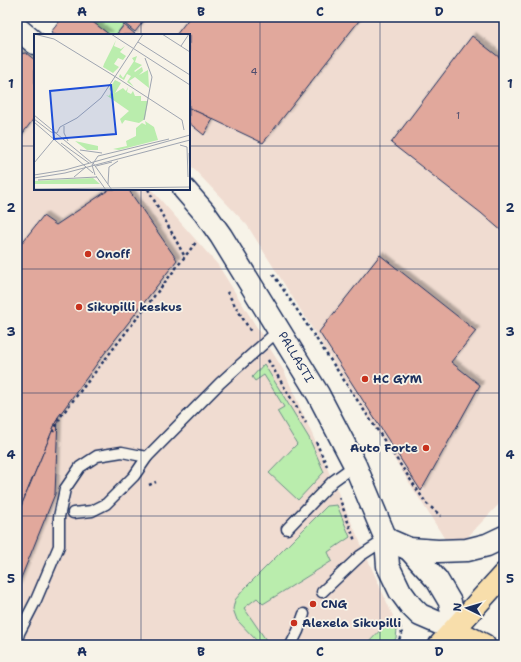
<svg xmlns="http://www.w3.org/2000/svg" width="521" height="662" viewBox="0 0 521 662" font-family="'Shantell Sans',sans-serif">
<style>
.built{fill:#f0dcd1}
.green{fill:#baedad;stroke:#6a8e86}
.building{fill:#e1a89c;stroke:#1b2f5e;filter:url(#shadow)}
.lines{fill:none;stroke-linecap:round;stroke-linejoin:round}
.service-casing{stroke:#1b2f5e;stroke-width:13}
.tertiary-casing{stroke:#1b2f5e;stroke-width:25}
.primary-casing{stroke:#1b2f5e;stroke-width:25}
.path{stroke:#1b2f5e;stroke-width:2.5;stroke-dasharray:3 3;stroke-linecap:butt}
.service{stroke:#f7f3e8;stroke-width:10}
.tertiary{stroke:#f7f3e8;stroke-width:22}
.primary{stroke:#f8deab;stroke-width:22}
.grid{fill:none;stroke:#1b2f5e;stroke-width:1;stroke-opacity:0.55}
.poi-dot{fill:#c8321e;stroke:#f7f3e8;stroke-width:1.5}
.labels{text-anchor:middle;stroke-width:3.5;stroke-linejoin:round;paint-order:stroke}
.number-label{font-size:10px;fill:#4c4d6e}
.poi-label{font-size:12px;font-weight:bold;fill:#1b2f5e;stroke:#f7f3e8;text-anchor:start}
.street-label{font-size:12px;fill:#1b2f5e;stroke:#f7f3e8}
.inset-road{fill:none;stroke:#9fa5b1;stroke-width:1}
.view{fill:#1d4ed8;fill-opacity:0.15;stroke:#1d4ed8;stroke-width:2}
.inset-edge{fill:none;stroke:#1b2f5e;stroke-width:2}
.neatline{fill:none;stroke:#1b2f5e;stroke-width:1.5}
.grid-label{font-size:13px;text-anchor:middle;font-weight:bold;fill:#1b2f5e}
</style>
<defs>
<filter id="shadow"><feDropShadow dx="3.5" dy="-3.5" stdDeviation="1" flood-color="#0004"/></filter>
</defs>
<rect width="100%" height="100%" fill="#f7f3e8"/>
<filter id="ink" filterUnits="userSpaceOnUse"><feTurbulence type="fractalNoise" baseFrequency=".025" numOctaves="2"/><feDisplacementMap in="SourceGraphic" scale="8" xChannelSelector="R" yChannelSelector="G"/><feConvolveMatrix kernelMatrix="1 2 1 2 8 2 1 2 1" color-interpolation-filters="sRGB"/></filter>
<g filter="url(#ink)">
<!-- built -->
<g class="built">
<path d="M147,17H504V499L453,552L247,225L189,164V35H133Z"/>
<path d="M17,46L35,60V189H151L218,265L284,371L393,616L368,645H17Z"/>
</g>
<!-- green -->
<g class="green">
<path d="M86,17H129L116,35H110Z"/>
<path d="M264,364L309,438L324,472L298,500L269,473L297,444L277,411L284,407L264,375L255,381L252,377Z"/>
<path d="M337,505L350,537L328,552L332,561L263,604L257,598L244,608L266,640L263,644L257,641L237,620L233,609L235,600L245,588L327,506Z"/>
<path d="M390,620L397,630L396,638L392,645H366Z"/>
</g>
<!-- building -->
<g class="building">
<path d="M63,17H86L110,35H55L51,32Z"/>
<path d="M130,17H145L146,18L135,32L125,24Z"/>
<path d="M190,17H362L263,143L189,108V35H176Z"/>
<path d="M124,25L135,34L134,35H116Z"/>
<path d="M472,36L504,61V79L500,84L504,86V233L481,213L391,143Z"/>
<path d="M26,53L35,60V117L17,141V54Z"/>
<path d="M189,108L213,119L204,135L189,123Z"/>
<path d="M110,189H128L177,260L104,354L58,417L17,516V249L43,216L56,225Z"/>
<path d="M380,255L476,331L451,362L480,385L421,491L319,332Z"/>
<path d="M58,417L55,494L17,588V516Z"/>
</g>
<g class="lines">
<defs>
<g id="service">
<path d="M73,513L92,511L106,504L134,476L147,457L220,383L280,329"/>
<path d="M287,529L333,481L355,465"/>
<path d="M322,592L360,556L386,539"/>
<path d="M17,641L19,633L36,600L59,546V517L65,489L80,467L97,456L122,452L147,457"/>
<path d="M291,645L298,631L304,614"/>
</g>
<g id="tertiary">
<path d="M17,28L35,43"/>
<path d="M184,189L204,212L221,236L318,394L355,465L386,539L388,566L400,591L411,606L420,615L455,630"/>
<path d="M386,539L409,549L438,551L467,550L487,545L504,537"/>
<path d="M409,549L437,580L450,602L455,630"/>
</g>
<g id="primary">
<path d="M455,630L484,645"/>
<path d="M440,645L504,574"/>
</g>
</defs>
<!-- service casing -->
<use href="#service" class="service-casing"/>
<!-- tertiary casing -->
<use href="#tertiary" class="tertiary-casing"/>
<!-- primary casing -->
<use href="#primary" class="primary-casing"/>
<!-- path -->
<g class="path">
<path d="M148,189L185,257"/>
<path d="M273,274L426,503L441,516"/>
<path d="M227,292L251,332"/>
<path d="M268,360L306,423"/>
<path d="M53,432L61,416L197,241"/>
<path d="M316,442L327,466"/>
<path d="M149,485L156,482"/>
<path d="M339,497L355,541"/>
<path d="M501,508L504,505"/>
<path d="M396,645L402,634L400,627"/>
</g>
<!-- service -->
<use href="#service" class="service"/>
<!-- tertiary -->
<use href="#tertiary" class="tertiary"/>
<!-- primary -->
<use href="#primary" class="primary"/>
</g>
</g>
<!-- grid -->
<path class="grid" d="M141,17V35M260,17V645M380,17V645M17,146H35M189,146H504M141,189V645M17,269H504M17,393H504M17,516H504"/>
<!-- markers -->
<g class="poi-dot">
<circle cx="88" cy="254" r="4"/>
<circle cx="79" cy="307" r="4"/>
<circle cx="365" cy="379" r="4"/>
<circle cx="426" cy="448" r="4"/>
<circle cx="313" cy="604" r="4"/>
<circle cx="294" cy="623" r="4"/>
</g>
<g class="labels">
<!-- number labels -->
<g class="number-label">
<text x="254" y="75">4</text>
<text x="458" y="119">1</text>
</g>
<!-- poi labels -->
<g class="poi-label">
<text x="96" y="258">Onoff</text>
<text x="87" y="311">Sikupilli keskus</text>
<text x="373" y="383">HC GYM</text>
<text x="418" y="452" text-anchor="end">Auto Forte</text>
<text x="321" y="608">CNG</text>
<text x="302" y="627">Alexela Sikupilli</text>
</g>
<!-- street labels -->
<g class="street-label">
<text transform="translate(296 357) rotate(59)" y="4">PALLASTI</text>
</g>
</g>
<!-- overview -->
<g transform="translate(34 34)">
<rect width="156" height="156" fill="#f7f3e8"/>
<path d="M82,6L80,12L87,15L91,12L86,18L92,22L89,26L84,24L80,30L85,33L79,39L69,33L70,30ZM103,22L101,28L108,31L100,37L104,40L101,38L108,33L109,37L105,41L114,36L115,54L101,43L95,47L100,53L93,48L97,42L93,40L90,46L85,43L86,40L89,44L100,27L98,24ZM81,46L87,49L81,59L89,54L92,57L94,53L93,58L97,60L99,57L101,62H107V67H114L111,85L105,89L91,86L88,90L86,85L95,77L72,61L75,62L77,58L80,60L75,55ZM111,87L120,93L124,106L85,116L79,115L93,112L92,107L102,102V94L108,89L112,91ZM41,107L64,112V116H53ZM59,144L66,150H0V147Z" fill="#baedad"/>
<path class="inset-road" d="M0,0L20,5L85,45L148,86L150,96M77,0L156,51M128,0L156,18M104,8L156,41M147,12L155,0M0,81L58,129M0,85L17,98L23,99M110,86L118,43L111,24M0,88L59,139M30,92V99L34,107M23,99L26,93L43,84L67,64L109,0M27,109L55,129M146,111L153,113L154,143M46,116L68,119M155,119L156,145M0,129L20,105M59,129L78,156M62,132L78,128M0,141L31,136L156,101M61,141L58,131L64,122L135,105M62,142L72,156M40,143L52,133M0,144L31,139L156,106M4,146L63,143M74,150L75,133L84,127M0,155L156,153"/>
<path class="view" d="M77,51L82,100L20,105L16,57Z"/>
<rect width="156" height="156" class="inset-edge"/>
</g>
<!-- margin -->
<rect width="521" height="662" fill="none" stroke="#f7f3e8" stroke-width="44"/>
<!-- north arrow -->
<g transform="translate(467 608) rotate(275)" stroke="#f7f3e8" stroke-width="3" paint-order="stroke">
<path d="M0-3L7 15L0 10L-7 15Z" fill="#1b2f5e"/>
<text y="-6" font-size="11" font-weight="bold" text-anchor="middle" fill="#1b2f5e">N</text>
</g>
<rect x="22" y="22" width="477" height="618" class="neatline"/>
<g class="grid-label">
<text x="82" y="16">A</text>
<text x="201" y="16">B</text>
<text x="320" y="16">C</text>
<text x="439" y="16">D</text>
<text x="11" y="88">1</text>
<text x="510" y="88">1</text>
<text x="11" y="212">2</text>
<text x="510" y="212">2</text>
<text x="11" y="336">3</text>
<text x="510" y="336">3</text>
<text x="11" y="459">4</text>
<text x="510" y="459">4</text>
<text x="11" y="583">5</text>
<text x="510" y="583">5</text>
<text x="82" y="656">A</text>
<text x="201" y="656">B</text>
<text x="320" y="656">C</text>
<text x="439" y="656">D</text>
</g>
</svg>
